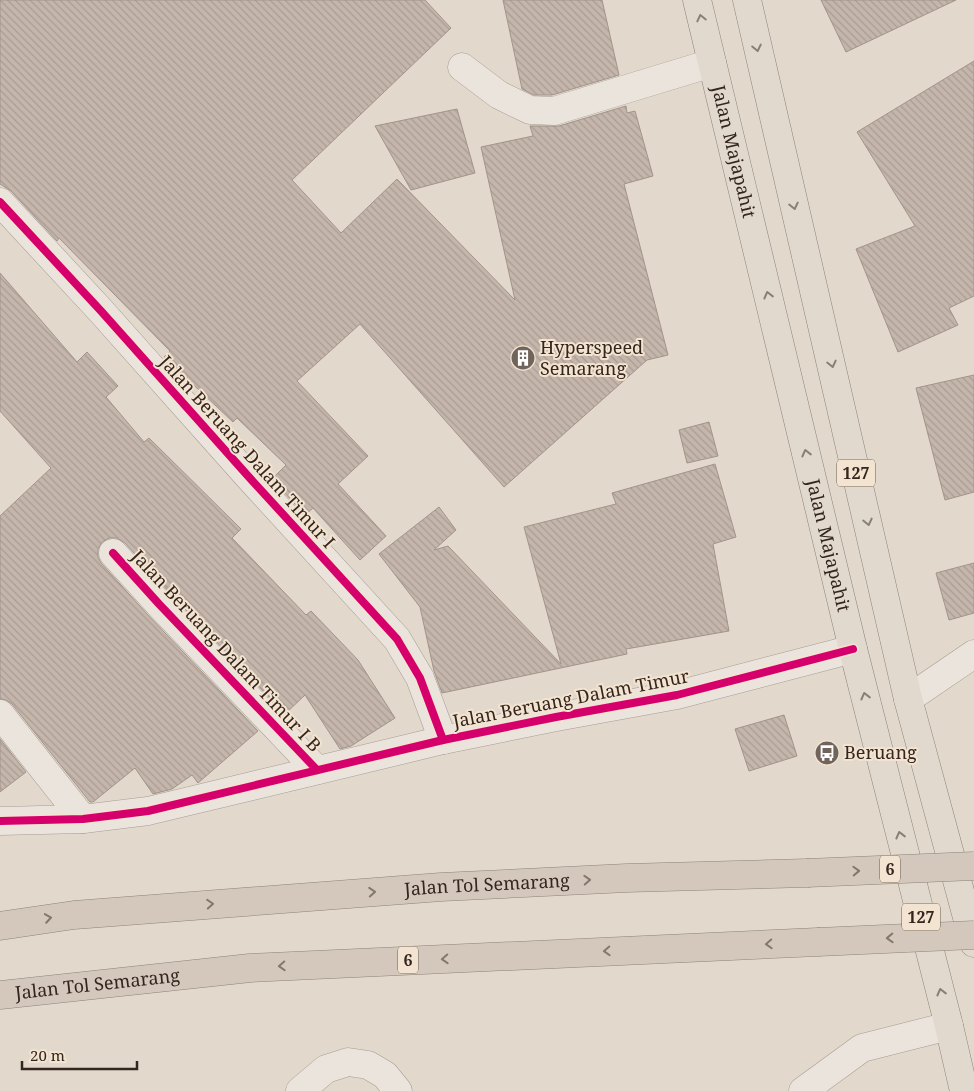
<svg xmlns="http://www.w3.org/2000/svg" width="974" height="1091" viewBox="0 0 974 1091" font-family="'Noto Serif',serif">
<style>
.building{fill:url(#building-back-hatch);stroke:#a2948b}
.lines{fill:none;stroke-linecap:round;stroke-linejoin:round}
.minor-casing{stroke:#a79d94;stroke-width:29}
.major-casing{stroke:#8c837b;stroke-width:29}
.highway-casing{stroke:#8c837b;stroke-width:29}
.minor{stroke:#eae4dc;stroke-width:28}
.major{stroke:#e1d9ce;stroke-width:28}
.highway{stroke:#d4c8bc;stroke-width:28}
.highway-bridge-casing{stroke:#8c837b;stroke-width:29;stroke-linecap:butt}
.highway-bridge{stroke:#d4c8bc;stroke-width:28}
.cycleway-casing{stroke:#f3e4d1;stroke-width:11}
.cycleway{stroke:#d6006c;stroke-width:8}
.oneway{stroke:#8a7f76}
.oneway2{stroke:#84766d}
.labels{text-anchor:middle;stroke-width:4;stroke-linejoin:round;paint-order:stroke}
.shield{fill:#f3e4d1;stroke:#6d5e54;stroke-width:1}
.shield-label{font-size:16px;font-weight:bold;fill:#34251e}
.street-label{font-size:18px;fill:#34251e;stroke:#f3e4d1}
.poi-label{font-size:18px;fill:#34251e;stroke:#f3e4d1;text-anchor:start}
</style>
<defs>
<pattern id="building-back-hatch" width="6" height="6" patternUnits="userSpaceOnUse" patternTransform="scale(1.25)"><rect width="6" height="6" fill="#c5b6ac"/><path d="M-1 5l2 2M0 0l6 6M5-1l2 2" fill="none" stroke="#aa9c94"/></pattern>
</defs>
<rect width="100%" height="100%" fill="#e2d8cb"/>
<!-- building -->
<g class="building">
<path d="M0,0H425L451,28L292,180L341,233L397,179L515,300L481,147L533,136L530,126H559L626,106L627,113L635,111L653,176L624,184L668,355L647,360L504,487L360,324L297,381L368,456L338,484L386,536L360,560L313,508L305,515L272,479L286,465L237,418L233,422L164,357L170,351L59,238L57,241L11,191L0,184Z"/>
<path d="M503,0H602L619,75L552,95H534L522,89Z"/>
<path d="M821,0H956L846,52Z"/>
<path d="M974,61V296L949,308L958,325L898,352L856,249L915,226L857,132Z"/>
<path d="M457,109L475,173L411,190L375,126Z"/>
<path d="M0,273L77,362L87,352L118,386L106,397L144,442L149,438L241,529L232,538L306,615L311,611L358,660L395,718L351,746L340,749L305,695L285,714L170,593L125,543L117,538H109L102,542L98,549V557L101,563L147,614L258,731L198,783L192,775L172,789L153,794L135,768L93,802H90L12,704L6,700L0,699V516L51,468L0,411Z"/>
<path d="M974,375V492L945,500L916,388Z"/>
<path d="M709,422L718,456L687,463L679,430Z"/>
<path d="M715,464L736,537L713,544L729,631L626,649L627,654L442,693L434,671L420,607L379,554L439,507L456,530L434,550L448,546L561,664L524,527L616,504L612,493Z"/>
<path d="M974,563V613L949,620L936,573Z"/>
<path d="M784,715L797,756L749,771L735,729Z"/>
<path d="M0,739L26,772L0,792Z"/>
</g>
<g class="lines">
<defs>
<g id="minor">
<path d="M462,67L499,95L530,110L554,111L712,63"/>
<path d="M0,202L101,311L248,476L397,639L420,678L443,740"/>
<path d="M113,553L159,604L317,770"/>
<path d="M908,699L974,654"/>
<path d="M0,714L83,819"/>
<path d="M0,821L83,819L148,811L443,740L556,717L677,695L853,649"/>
<path d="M300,1091L326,1069L348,1062L368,1065L385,1075L398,1091"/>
<path d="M803,1091L862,1048L949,1026"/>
</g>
<g id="major">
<path id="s1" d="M697,0L853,649L949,1026L964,1091"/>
<path d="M747,0L908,699L974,943"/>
</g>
<g id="highway">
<path id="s2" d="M0,926L74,915L441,887L627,878L807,873"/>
<path id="s3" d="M0,995L250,968L818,942"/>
</g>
</defs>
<!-- minor casing -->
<use href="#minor" class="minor-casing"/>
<!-- major casing -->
<use href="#major" class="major-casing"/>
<!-- highway casing -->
<use href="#highway" class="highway-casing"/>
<!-- minor -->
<use href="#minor" class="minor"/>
<!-- major -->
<use href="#major" class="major"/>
<!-- highway -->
<use href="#highway" class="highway"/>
<defs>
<g id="highway-bridge">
<path d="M807,873L974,866"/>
<path d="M818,942L974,935"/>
</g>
</defs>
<!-- highway-bridge casing -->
<use href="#highway-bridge" class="highway-bridge-casing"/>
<!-- highway-bridge -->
<use href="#highway-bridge" class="highway-bridge"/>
<defs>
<g id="cycleway">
<path d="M0,202L101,311L248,476L397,639L420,678L443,740"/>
<path d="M113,553L159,604L317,770"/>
<path d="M0,821L83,819L148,811L443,740L556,717L677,695L853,649"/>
</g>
</defs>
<!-- cycleway casing -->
<use href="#cycleway" class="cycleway-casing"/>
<!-- cycleway -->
<use href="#cycleway" class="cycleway"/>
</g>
<!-- one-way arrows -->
<defs><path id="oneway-chevron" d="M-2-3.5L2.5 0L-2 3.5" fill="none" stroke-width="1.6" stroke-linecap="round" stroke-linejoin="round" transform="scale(1.25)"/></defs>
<g class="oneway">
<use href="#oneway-chevron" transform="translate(701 18) rotate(-103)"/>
<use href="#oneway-chevron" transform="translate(757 48) rotate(78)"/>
<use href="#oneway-chevron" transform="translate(794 206) rotate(77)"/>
<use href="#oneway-chevron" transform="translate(768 295) rotate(-104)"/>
<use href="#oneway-chevron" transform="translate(832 364) rotate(77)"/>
<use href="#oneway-chevron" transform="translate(806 453) rotate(-104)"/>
<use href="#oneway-chevron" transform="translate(868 522) rotate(77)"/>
<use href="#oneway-chevron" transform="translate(865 696) rotate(-104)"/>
<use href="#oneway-chevron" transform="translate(900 835) rotate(-104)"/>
<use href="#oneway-chevron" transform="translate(941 992) rotate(-104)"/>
</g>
<g class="oneway2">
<use href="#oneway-chevron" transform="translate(856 871) rotate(-2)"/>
<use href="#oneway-chevron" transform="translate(587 880) rotate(-3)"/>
<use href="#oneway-chevron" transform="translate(372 892) rotate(-4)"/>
<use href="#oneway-chevron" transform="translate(210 904) rotate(-4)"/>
<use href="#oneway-chevron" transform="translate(48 918) rotate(-9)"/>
<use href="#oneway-chevron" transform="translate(890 938) rotate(178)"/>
<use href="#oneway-chevron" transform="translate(769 944) rotate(177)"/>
<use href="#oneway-chevron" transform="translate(607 951) rotate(177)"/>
<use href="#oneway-chevron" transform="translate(445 959) rotate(177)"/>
<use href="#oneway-chevron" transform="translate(282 966) rotate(177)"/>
</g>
<!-- icons -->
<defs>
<symbol id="building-disc" viewBox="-11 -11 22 22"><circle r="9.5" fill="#71645b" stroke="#f3e4d1"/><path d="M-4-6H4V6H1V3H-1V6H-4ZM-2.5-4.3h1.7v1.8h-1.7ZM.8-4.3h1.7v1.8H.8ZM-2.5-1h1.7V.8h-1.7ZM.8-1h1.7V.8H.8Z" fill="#fff"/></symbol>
<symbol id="bus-disc" viewBox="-11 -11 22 22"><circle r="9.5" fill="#71645b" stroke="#f3e4d1"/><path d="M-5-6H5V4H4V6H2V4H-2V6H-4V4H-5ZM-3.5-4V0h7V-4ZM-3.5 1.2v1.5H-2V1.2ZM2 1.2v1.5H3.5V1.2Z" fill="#fff"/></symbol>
</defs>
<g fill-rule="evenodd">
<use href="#building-disc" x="509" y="344" width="28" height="28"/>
<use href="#bus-disc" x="813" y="739" width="28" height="28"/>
</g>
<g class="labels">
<!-- shield labels -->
<g class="shield">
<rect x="837" y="459.5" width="38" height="27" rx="4"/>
<rect x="880" y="855.5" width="20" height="27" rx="4"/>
<rect x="902" y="903.5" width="38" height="27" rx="4"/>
<rect x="398" y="946.5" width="20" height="27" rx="4"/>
</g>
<g class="shield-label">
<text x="856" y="479">127</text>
<text x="890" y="875">6</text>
<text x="921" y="923">127</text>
<text x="408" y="966">6</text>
</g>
<!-- street labels -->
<g class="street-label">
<text dy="6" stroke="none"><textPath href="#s1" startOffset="156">Jalan Majapahit</textPath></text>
<text transform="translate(247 452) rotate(48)" y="6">Jalan Beruang Dalam Timur I</text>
<text dy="6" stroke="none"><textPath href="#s1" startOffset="561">Jalan Majapahit</textPath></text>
<text transform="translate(226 651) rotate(47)" y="6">Jalan Beruang Dalam Timur I B</text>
<text transform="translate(571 699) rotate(-11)" y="6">Jalan Beruang Dalam Timur</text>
<text dy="6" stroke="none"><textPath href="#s2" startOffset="489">Jalan Tol Semarang</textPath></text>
<text dy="6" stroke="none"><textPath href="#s3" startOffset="98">Jalan Tol Semarang</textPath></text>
</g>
<!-- poi labels -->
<g class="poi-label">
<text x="540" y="354">Hyperspeed<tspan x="540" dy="21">Semarang</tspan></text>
<text x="844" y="759">Beruang</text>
</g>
</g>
<!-- scale -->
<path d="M22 1061v8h115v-8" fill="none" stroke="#34251e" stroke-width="2.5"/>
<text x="30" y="1061" font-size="15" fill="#34251e" stroke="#f3e4d1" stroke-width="4" paint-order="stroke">20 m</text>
</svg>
